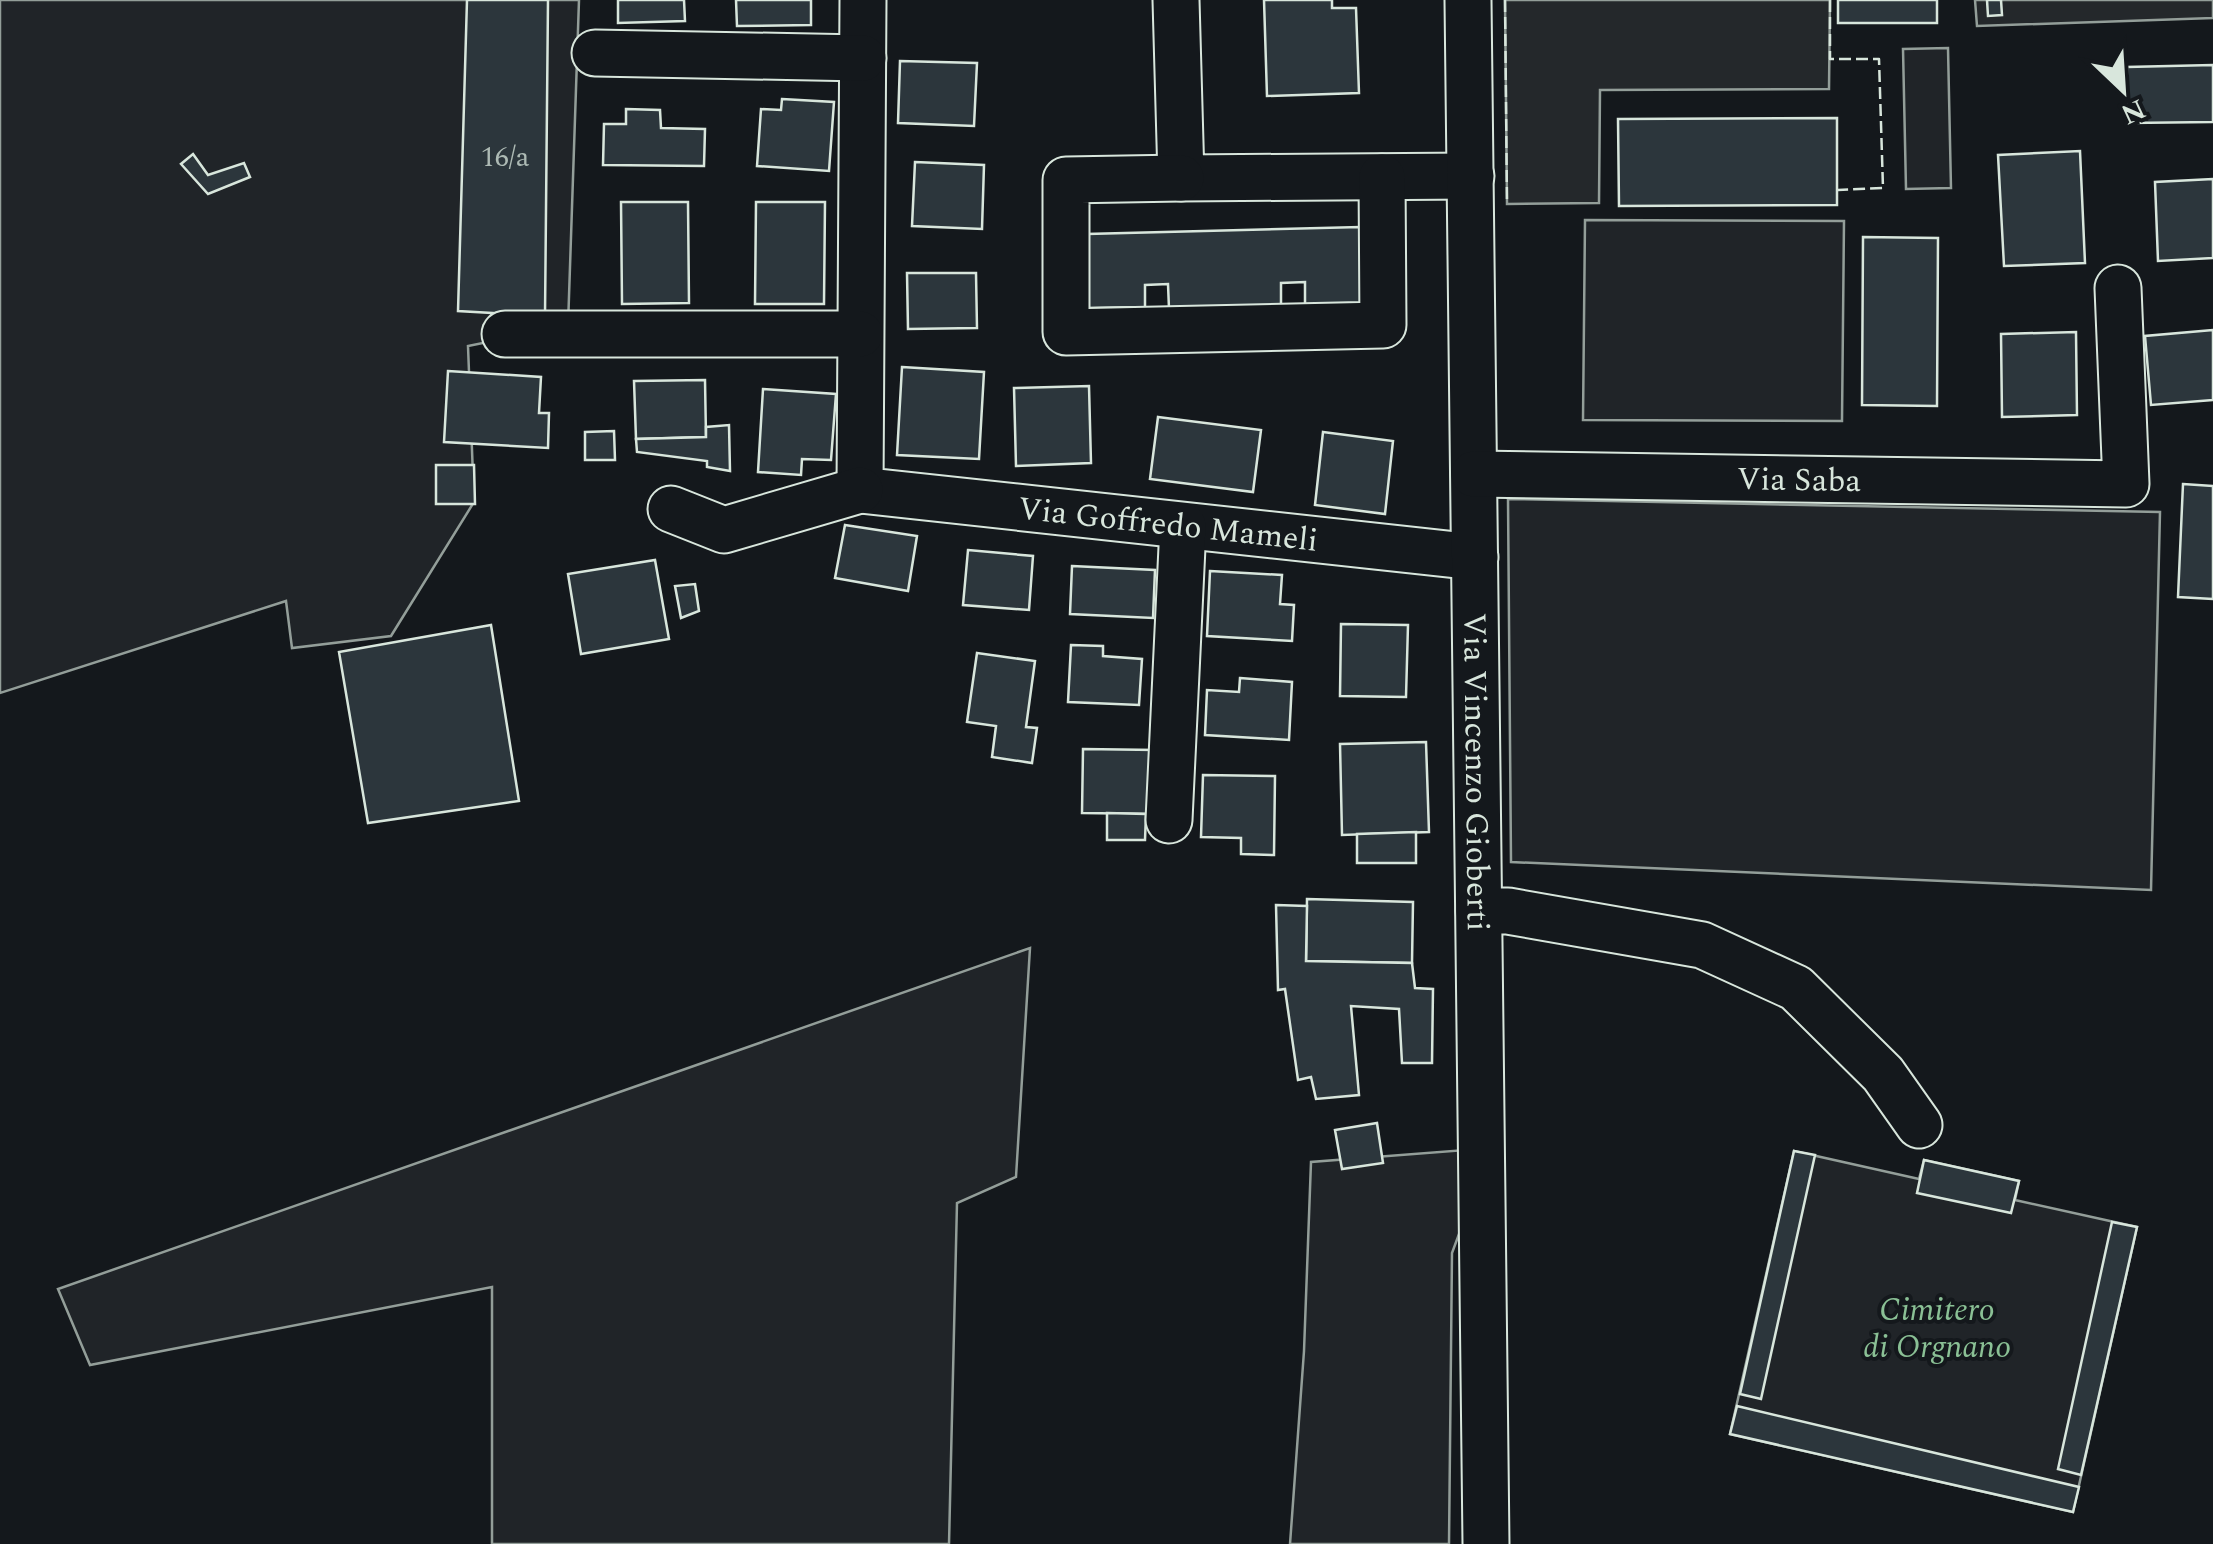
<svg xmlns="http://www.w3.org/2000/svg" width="2213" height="1544" viewBox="0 0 2213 1544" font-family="Spectral,serif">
  <rect width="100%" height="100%" fill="#14181c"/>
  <g fill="#202428" stroke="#939e99" stroke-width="2.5">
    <path d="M 0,0 L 579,0 L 568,326 L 468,346 L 474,502 L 391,636 L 292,648 L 286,601 L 0,693 Z"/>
    <path d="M 1948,48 L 1951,188 L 1906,189 L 1903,49 Z"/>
    <path d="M 1585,220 L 1844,221 L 1842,421 L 1583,420 Z"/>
    <path d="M 1508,499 L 2160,512 L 2151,890 L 1511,862 Z"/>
    <path d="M 1030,948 L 1016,1177 L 957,1203 L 949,1544 L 492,1544 L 492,1287 L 90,1365 L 58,1289 Z"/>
    <path d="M 1465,1150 L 1462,1226 L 1452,1253 L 1449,1544 L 1290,1544 L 1304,1351 L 1311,1162 Z"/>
    <path d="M 1794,1151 L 1919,1179 L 1924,1160 L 2019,1181 L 2015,1200 L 2137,1227 L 2073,1512 L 1730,1434 Z"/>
  </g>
  <g fill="#24282b" stroke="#939e99" stroke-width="2.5">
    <path d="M 1505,0 L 1830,0 L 1829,89 L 1600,90 L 1599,203 L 1507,204 Z"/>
    <path d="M 1975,0 L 2213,0 L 2213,18 L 1977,26 Z"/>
  </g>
  <g fill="#2c363c" stroke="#d8e6dc" stroke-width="2.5">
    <path d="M 467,0 L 548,0 L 545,316 L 458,311 Z"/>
    <path d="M 618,0 L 684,0 L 685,21 L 618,23 Z"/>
    <path d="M 736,0 L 811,0 L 811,25 L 737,26 Z"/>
    <path d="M 1264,0 L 1332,0 L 1332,8 L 1356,8 L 1359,93 L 1267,96 Z"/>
    <rect x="1838" y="0" width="99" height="23"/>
    <path d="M 1987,0 L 2001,0 L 2002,15 L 1988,16 Z"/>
    <path d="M 900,61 L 977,63 L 974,126 L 898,123 Z"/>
    <path d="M 2213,65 L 2213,122 L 2129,123 L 2127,67 Z"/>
    <path d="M 782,99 L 834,102 L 829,171 L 757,166 L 761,109 L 781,110 Z"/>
    <path d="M 626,109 L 660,110 L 661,128 L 705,129 L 704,166 L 603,165 L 604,124 L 626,124 Z"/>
    <path d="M 1837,118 L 1837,205 L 1619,206 L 1618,119 Z"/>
    <path d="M 2080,151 L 2085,263 L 2004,266 L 1998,155 Z"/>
    <path d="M 193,154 L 208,175 L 244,163 L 250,177 L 208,194 L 181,164 Z"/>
    <path d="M 915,162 L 984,165 L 982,229 L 912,226 Z"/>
    <path d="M 2213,179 L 2213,258 L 2158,261 L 2155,182 Z"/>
    <path d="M 621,202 L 688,202 L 689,303 L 622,304 Z"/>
    <path d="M 756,202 L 825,202 L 824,304 L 755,304 Z"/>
    <path d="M 1360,227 L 1361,306 L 1305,308 L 1305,282 L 1281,283 L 1281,306 L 1169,309 L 1168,284 L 1145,285 L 1145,307 L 1088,308 L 1087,234 Z"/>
    <path d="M 1863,237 L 1938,238 L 1937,406 L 1862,405 Z"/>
    <path d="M 907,273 L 976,273 L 977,328 L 908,329 Z"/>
    <path d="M 2213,330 L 2213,400 L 2151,405 L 2145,336 Z"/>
    <path d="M 2076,332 L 2077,415 L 2002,417 L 2001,334 Z"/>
    <path d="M 902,367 L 984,372 L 979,459 L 897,455 Z"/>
    <path d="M 448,371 L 541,377 L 539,413 L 549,413 L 548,448 L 444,442 Z"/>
    <path d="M 705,380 L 706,437 L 636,439 L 634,381 Z"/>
    <path d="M 1089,386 L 1091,463 L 1016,466 L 1014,388 Z"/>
    <path d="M 763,389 L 836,394 L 831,460 L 802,459 L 801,475 L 758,472 Z"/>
    <path d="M 1158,417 L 1261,430 L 1253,492 L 1150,479 Z"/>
    <path d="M 729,425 L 730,471 L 707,467 L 707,461 L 637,452 L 636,439 L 706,437 L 706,427 Z"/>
    <path d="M 614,431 L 615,460 L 585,460 L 585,432 Z"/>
    <path d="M 1323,432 L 1393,441 L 1385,514 L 1315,505 Z"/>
    <path d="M 436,465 L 474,465 L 475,504 L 436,504 Z"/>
    <path d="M 2183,484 L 2213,486 L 2213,599 L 2178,597 Z"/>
    <path d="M 845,525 L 917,536 L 908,591 L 835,578 Z"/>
    <path d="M 968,550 L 1033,556 L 1029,610 L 963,605 Z"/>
    <path d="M 655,560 L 669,639 L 581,654 L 568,574 Z"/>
    <path d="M 1072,566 L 1155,570 L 1153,618 L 1070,614 Z"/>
    <path d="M 1210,571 L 1282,575 L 1280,604 L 1294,605 L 1292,641 L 1207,636 Z"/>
    <path d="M 695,584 L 699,611 L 681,618 L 675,586 Z"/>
    <path d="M 1341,624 L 1408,625 L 1406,697 L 1340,696 Z"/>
    <path d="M 491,625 L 519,801 L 368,823 L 339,652 Z"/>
    <path d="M 1071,645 L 1103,646 L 1103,656 L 1142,659 L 1139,705 L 1068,702 Z"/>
    <path d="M 977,653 L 1035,661 L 1026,727 L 1037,728 L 1032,763 L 992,757 L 996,726 L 967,722 Z"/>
    <path d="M 1240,678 L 1292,682 L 1289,740 L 1205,735 L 1207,690 L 1239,692 Z"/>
    <path d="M 1426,742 L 1429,832 L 1342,835 L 1340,744 Z"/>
    <path d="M 1083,749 L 1156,750 L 1155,814 L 1082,813 Z"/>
    <path d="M 1203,775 L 1275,776 L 1274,855 L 1241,854 L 1241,838 L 1201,837 Z"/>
    <path d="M 1107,813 L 1146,814 L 1145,840 L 1107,840 Z"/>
    <path d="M 1416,832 L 1416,863 L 1357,863 L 1357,834 Z"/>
    <path d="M 1307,899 L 1413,902 L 1412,963 L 1306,961 Z"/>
    <path d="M 1276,905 L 1307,906 L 1306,961 L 1412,963 L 1415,988 L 1433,989 L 1432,1063 L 1402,1063 L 1399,1009 L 1351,1006 L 1359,1095 L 1316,1099 L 1311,1077 L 1298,1080 L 1285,989 L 1278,990 Z"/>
    <path d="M 1377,1123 L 1383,1163 L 1342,1169 L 1335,1130 Z"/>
    <path d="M 1794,1151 L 1815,1155 L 1761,1399 L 1740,1394 Z"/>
    <path d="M 1924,1160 L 2019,1181 L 2011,1213 L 1917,1193 Z"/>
    <path d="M 2112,1222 L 2137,1227 L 2081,1475 L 2058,1469 Z"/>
    <path d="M 1737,1406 L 2079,1487 L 2073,1512 L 1730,1434 Z"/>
  </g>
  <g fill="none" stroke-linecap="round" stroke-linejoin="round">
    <g stroke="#d8e6dc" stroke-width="49">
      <g id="minor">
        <path id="s1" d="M 863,0 L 860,490 L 1475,557"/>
        <path d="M 1176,0 L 1181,178 L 1471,176"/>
        <path id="s2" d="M 1468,0 L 1486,1544"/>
        <path d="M 595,53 L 863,58"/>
        <path d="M 1181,178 L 1066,180 L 1066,332 L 1383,325 L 1382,177"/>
        <path d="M 505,334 L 860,334"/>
        <path id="s3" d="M 1474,474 L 2126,484 L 2118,288"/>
        <path d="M 671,509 L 724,530 L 860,490"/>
        <path d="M 1169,820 L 1183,526"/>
        <path d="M 1479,911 L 1508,911 L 1702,945 L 1796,988 L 1883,1074 L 1919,1125"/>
      </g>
    </g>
    <use href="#minor" stroke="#14181c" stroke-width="45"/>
    <g stroke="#d8e6dc" stroke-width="2.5" stroke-dasharray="12 5" stroke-linecap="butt">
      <path d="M 1505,0 L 1507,204"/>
      <path d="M 1830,0 L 1830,59 L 1879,59 L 1883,188 L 1838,190"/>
    </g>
  </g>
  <g text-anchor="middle" stroke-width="8" stroke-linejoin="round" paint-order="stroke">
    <g font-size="28" fill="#adbab4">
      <text x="505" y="166">16/a</text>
    </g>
    <g font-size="32" fill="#d8e6dc" stroke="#14181c">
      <text dy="11" stroke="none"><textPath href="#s3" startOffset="325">Via Saba</textPath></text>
      <text dy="11" stroke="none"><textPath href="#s1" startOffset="800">Via Goffredo Mameli</textPath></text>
      <text dy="11" stroke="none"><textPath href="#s2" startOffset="772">Via Vincenzo Gioberti</textPath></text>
    </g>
    <g font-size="32" font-style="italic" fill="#8ac095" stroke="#14181c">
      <text x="1937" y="1320">Cimitero<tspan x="1937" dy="37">di Orgnano</tspan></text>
    </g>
  </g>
  <g transform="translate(2123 90) rotate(155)" stroke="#14181c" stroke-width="8" paint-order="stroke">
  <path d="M0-8L18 38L0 25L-18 38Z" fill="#d8e6dc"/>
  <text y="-15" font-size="28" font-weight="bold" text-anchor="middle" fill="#d8e6dc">N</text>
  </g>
</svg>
